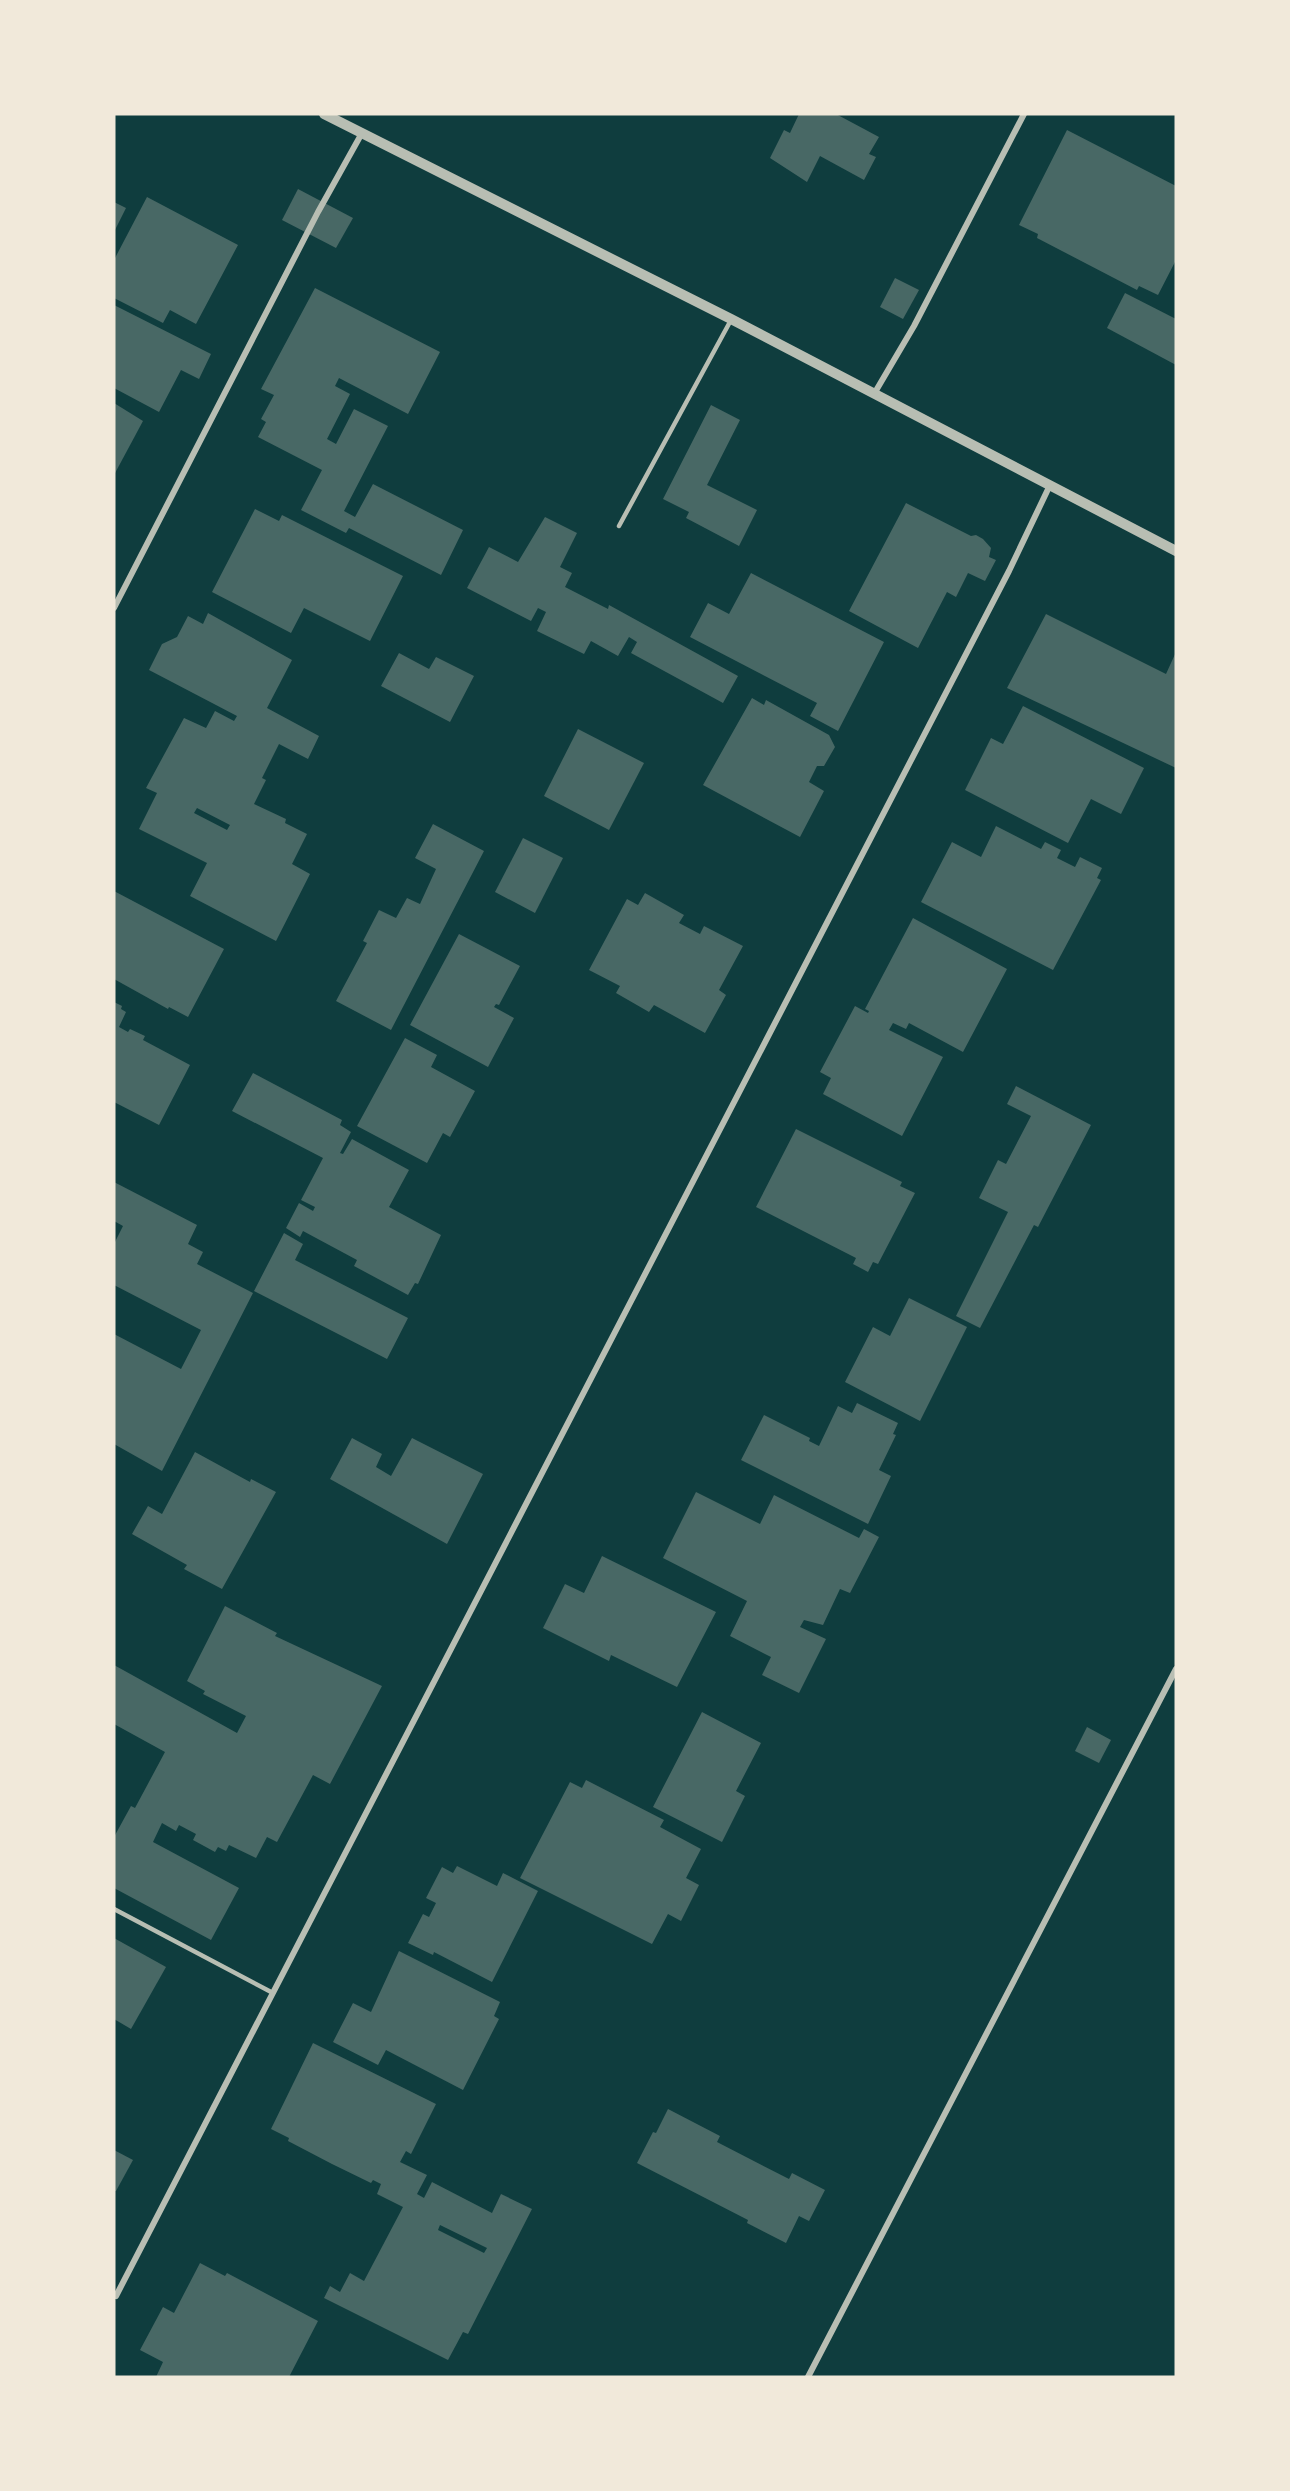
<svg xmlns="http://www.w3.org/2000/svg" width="1290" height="2491" viewBox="0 0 1290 2491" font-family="Ubuntu,sans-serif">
  <rect width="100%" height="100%" fill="#0f3d3e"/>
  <g fill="#486865" fill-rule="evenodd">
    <path d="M 799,114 L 836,114 L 879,137 L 869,154 L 876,157 L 864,180 L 820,156 L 807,182 L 770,158 L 784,130 L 790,133 Z"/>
    <path d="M 1067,130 L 1176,186 L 1176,260 L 1158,295 L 1139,286 L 1137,290 L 1037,238 L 1038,234 L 1019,225 Z"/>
    <path d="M 298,189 L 353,218 L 336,248 L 282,220 Z"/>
    <path d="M 147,197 L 238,245 L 196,324 L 170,310 L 163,323 L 114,298 L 114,260 Z"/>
    <path d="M 114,202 L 126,208 L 114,232 Z"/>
    <path d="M 895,278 L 919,290 L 903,319 L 880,307 Z"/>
    <path d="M 315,288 L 440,352 L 408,414 L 339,378 L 335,386 L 350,394 L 327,439 L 336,444 L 354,409 L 388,426 L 344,511 L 355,517 L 373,484 L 463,530 L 441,575 L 349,528 L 346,533 L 301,510 L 322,470 L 258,437 L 266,422 L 261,419 L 274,395 L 261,389 Z"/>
    <path d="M 1125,293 L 1176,319 L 1176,365 L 1107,328 Z"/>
    <path d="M 114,305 L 211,354 L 199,379 L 181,370 L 159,412 L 114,388 Z"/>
    <path d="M 114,403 L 143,421 L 114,475 Z"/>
    <path d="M 711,405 L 740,420 L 707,485 L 757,510 L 739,546 L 686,518 L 689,512 L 663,499 Z"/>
    <path d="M 906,503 L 971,536 L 976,535 L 983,539 L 991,548 L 989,557 L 996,560 L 985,581 L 968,573 L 956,597 L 947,592 L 918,648 L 849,611 Z"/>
    <path d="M 255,509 L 279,521 L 282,515 L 403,576 L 370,641 L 304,608 L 291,633 L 212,592 Z"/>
    <path d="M 545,517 L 577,533 L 560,567 L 572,573 L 565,587 L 608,609 L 609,605 L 738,676 L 723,703 L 631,653 L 637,642 L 629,637 L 618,656 L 591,641 L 584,654 L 537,631 L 546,612 L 538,608 L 531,621 L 467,588 L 489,547 L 518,562 Z"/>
    <path d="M 751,573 L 884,642 L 838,731 L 810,716 L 817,703 L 690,637 L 708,603 L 729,614 Z"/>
    <path d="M 208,613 L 292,660 L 267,708 L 319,736 L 308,759 L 279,744 L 262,778 L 266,780 L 254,804 L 286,819 L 285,823 L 307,834 L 292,864 L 310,874 L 276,941 L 190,896 L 207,863 L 139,829 L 157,793 L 146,788 L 184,718 L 206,728 L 215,711 L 234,721 L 237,716 L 149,670 L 162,644 L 177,637 L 188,616 L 203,624 ZM 197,808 L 230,825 L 227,830 L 194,813 Z"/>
    <path d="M 1046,614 L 1166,674 L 1176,652 L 1176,768 L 1007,688 Z"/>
    <path d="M 399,653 L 429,669 L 436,657 L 474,676 L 450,722 L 381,686 Z"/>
    <path d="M 752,698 L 764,705 L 766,700 L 829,735 L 835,747 L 824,766 L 817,766 L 809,782 L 824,791 L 800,837 L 703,785 Z"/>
    <path d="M 1023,706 L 1144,768 L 1121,814 L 1091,799 L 1068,843 L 965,790 L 991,738 L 1003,744 Z"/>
    <path d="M 578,729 L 644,763 L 609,830 L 544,796 Z"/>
    <path d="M 433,824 L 484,851 L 391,1030 L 336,1001 L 367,943 L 363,941 L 379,910 L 396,918 L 407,898 L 420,904 L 436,869 L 415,858 Z"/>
    <path d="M 996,826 L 1041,849 L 1045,842 L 1061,850 L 1057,858 L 1075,867 L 1080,857 L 1102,868 L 1097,878 L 1101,880 L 1053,970 L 921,902 L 952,842 L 981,857 Z"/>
    <path d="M 523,838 L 563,858 L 535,913 L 495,892 Z"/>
    <path d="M 114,891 L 224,949 L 188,1017 L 169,1007 L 168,1009 L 114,979 Z"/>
    <path d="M 645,893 L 684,915 L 679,923 L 700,934 L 704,926 L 743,946 L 719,990 L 726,995 L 705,1033 L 654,1005 L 649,1012 L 616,993 L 620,986 L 589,970 L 627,899 L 638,905 Z"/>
    <path d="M 913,918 L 1007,969 L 963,1052 L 909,1023 L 906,1029 L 893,1023 L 889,1030 L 943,1057 L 902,1136 L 823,1094 L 831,1078 L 820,1072 L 855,1006 L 868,1013 L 869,1011 L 865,1009 Z"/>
    <path d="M 459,934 L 520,966 L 499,1005 L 496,1004 L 494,1007 L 514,1018 L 488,1067 L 410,1025 Z"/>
    <path d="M 114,1002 L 122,1006 L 121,1009 L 126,1012 L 119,1027 L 128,1032 L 130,1029 L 145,1036 L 143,1040 L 190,1065 L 159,1125 L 114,1102 Z"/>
    <path d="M 405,1038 L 437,1055 L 431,1067 L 475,1091 L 450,1137 L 443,1133 L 427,1163 L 357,1126 Z"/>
    <path d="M 253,1073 L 342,1120 L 340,1125 L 351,1132 L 340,1153 L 343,1154 L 352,1139 L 409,1170 L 389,1207 L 441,1235 L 418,1284 L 415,1283 L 408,1295 L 354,1266 L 357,1260 L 303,1231 L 300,1237 L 286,1228 L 299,1203 L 313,1211 L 315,1207 L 301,1200 L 323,1158 L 232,1111 Z"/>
    <path d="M 1016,1086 L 1091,1125 L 1038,1227 L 1034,1225 L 980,1328 L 956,1316 L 1008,1212 L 979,1198 L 998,1160 L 1006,1164 L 1031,1116 L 1007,1104 Z"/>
    <path d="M 796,1129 L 902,1182 L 900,1186 L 915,1193 L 878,1264 L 873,1262 L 868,1272 L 853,1264 L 856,1258 L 756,1207 Z"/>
    <path d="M 114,1182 L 197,1225 L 188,1244 L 203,1252 L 197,1264 L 253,1293 L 162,1471 L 114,1444 L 114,1334 L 181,1369 L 201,1330 L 114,1285 L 114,1244 L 123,1226 L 114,1221 Z"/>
    <path d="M 284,1233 L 303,1244 L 295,1260 L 408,1318 L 387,1359 L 254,1291 Z"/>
    <path d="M 909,1298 L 967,1327 L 920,1421 L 845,1382 L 873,1327 L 890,1336 Z"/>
    <path d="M 857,1403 L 898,1423 L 893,1434 L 896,1435 L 879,1470 L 891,1476 L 868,1524 L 741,1460 L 764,1415 L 810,1438 L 809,1441 L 819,1446 L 838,1406 L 852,1413 Z"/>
    <path d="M 352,1438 L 382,1454 L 376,1467 L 391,1476 L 412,1438 L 483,1474 L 447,1544 L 330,1479 Z"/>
    <path d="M 195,1452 L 250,1482 L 251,1479 L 276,1492 L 222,1589 L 184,1569 L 187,1565 L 132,1534 L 148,1506 L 162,1514 Z"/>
    <path d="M 696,1492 L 760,1524 L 774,1495 L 859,1538 L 864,1529 L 879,1537 L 850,1593 L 840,1589 L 823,1625 L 804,1620 L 800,1627 L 826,1639 L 799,1693 L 762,1675 L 771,1657 L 730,1636 L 747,1601 L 663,1558 Z"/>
    <path d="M 602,1556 L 716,1612 L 677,1687 L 611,1655 L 609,1661 L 543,1628 L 565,1584 L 584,1593 Z"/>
    <path d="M 225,1606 L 277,1633 L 275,1636 L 382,1686 L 330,1784 L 313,1775 L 277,1842 L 267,1837 L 256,1858 L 229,1845 L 226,1851 L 218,1847 L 215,1852 L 193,1840 L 196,1834 L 179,1825 L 176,1831 L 162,1823 L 153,1842 L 239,1888 L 211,1940 L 114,1888 L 114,1837 L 131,1806 L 135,1808 L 165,1752 L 114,1724 L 114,1665 L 237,1733 L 246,1716 L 203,1694 L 205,1691 L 187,1681 Z"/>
    <path d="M 702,1712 L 761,1743 L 736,1791 L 745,1796 L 722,1842 L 653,1807 Z"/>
    <path d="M 1087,1727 L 1111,1740 L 1099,1763 L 1075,1751 Z"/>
    <path d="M 586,1780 L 664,1820 L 660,1827 L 701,1849 L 686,1878 L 699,1885 L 681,1921 L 668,1914 L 652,1944 L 520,1878 L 570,1782 L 582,1788 Z"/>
    <path d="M 457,1866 L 497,1886 L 503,1873 L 538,1891 L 492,1982 L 434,1952 L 433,1955 L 408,1943 L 423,1914 L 429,1917 L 436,1903 L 426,1898 L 442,1867 L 453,1873 Z"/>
    <path d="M 114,1938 L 166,1967 L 131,2029 L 114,2019 Z"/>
    <path d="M 399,1951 L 500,2002 L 494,2016 L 499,2019 L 463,2090 L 386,2050 L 378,2065 L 333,2042 L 353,2003 L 371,2012 Z"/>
    <path d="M 313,2043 L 436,2104 L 411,2154 L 406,2151 L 400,2162 L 427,2175 L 417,2194 L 424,2198 L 432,2182 L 492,2213 L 501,2194 L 532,2209 L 468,2334 L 463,2332 L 448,2360 L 324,2298 L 330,2286 L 340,2292 L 350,2273 L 364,2281 L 403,2207 L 377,2194 L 381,2184 L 373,2180 L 371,2183 L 332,2164 L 288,2141 L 289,2138 L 271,2129 ZM 440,2225 L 487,2248 L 484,2253 L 438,2230 Z"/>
    <path d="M 668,2109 L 720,2136 L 717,2142 L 789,2179 L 792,2173 L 825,2190 L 809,2221 L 799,2216 L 786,2243 L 747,2223 L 748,2220 L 637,2163 L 653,2132 L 656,2133 Z"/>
    <path d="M 114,2150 L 133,2160 L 116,2191 L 114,2191 Z"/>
    <path d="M 200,2263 L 225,2276 L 227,2273 L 318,2321 L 289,2377 L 156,2377 L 163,2362 L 140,2350 L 163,2307 L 174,2313 Z"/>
  </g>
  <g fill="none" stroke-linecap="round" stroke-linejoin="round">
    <g stroke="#b8beb3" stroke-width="4.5">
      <path d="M 619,526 L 731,320"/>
      <path d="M 114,1909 L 273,1993"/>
    </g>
    <g stroke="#b8beb3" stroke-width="6">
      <path d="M 874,394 L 914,326 L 1024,114"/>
      <path d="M 114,608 L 318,212 L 362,133"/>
      <path d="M 116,2296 L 1009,571 L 1050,485"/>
      <path d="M 808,2377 L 1176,1669"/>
    </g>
    <path stroke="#b8beb3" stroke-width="10" d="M 324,114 L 731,319 L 1176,551"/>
  </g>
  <rect width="1290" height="2491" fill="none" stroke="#f1e9da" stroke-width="231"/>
</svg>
